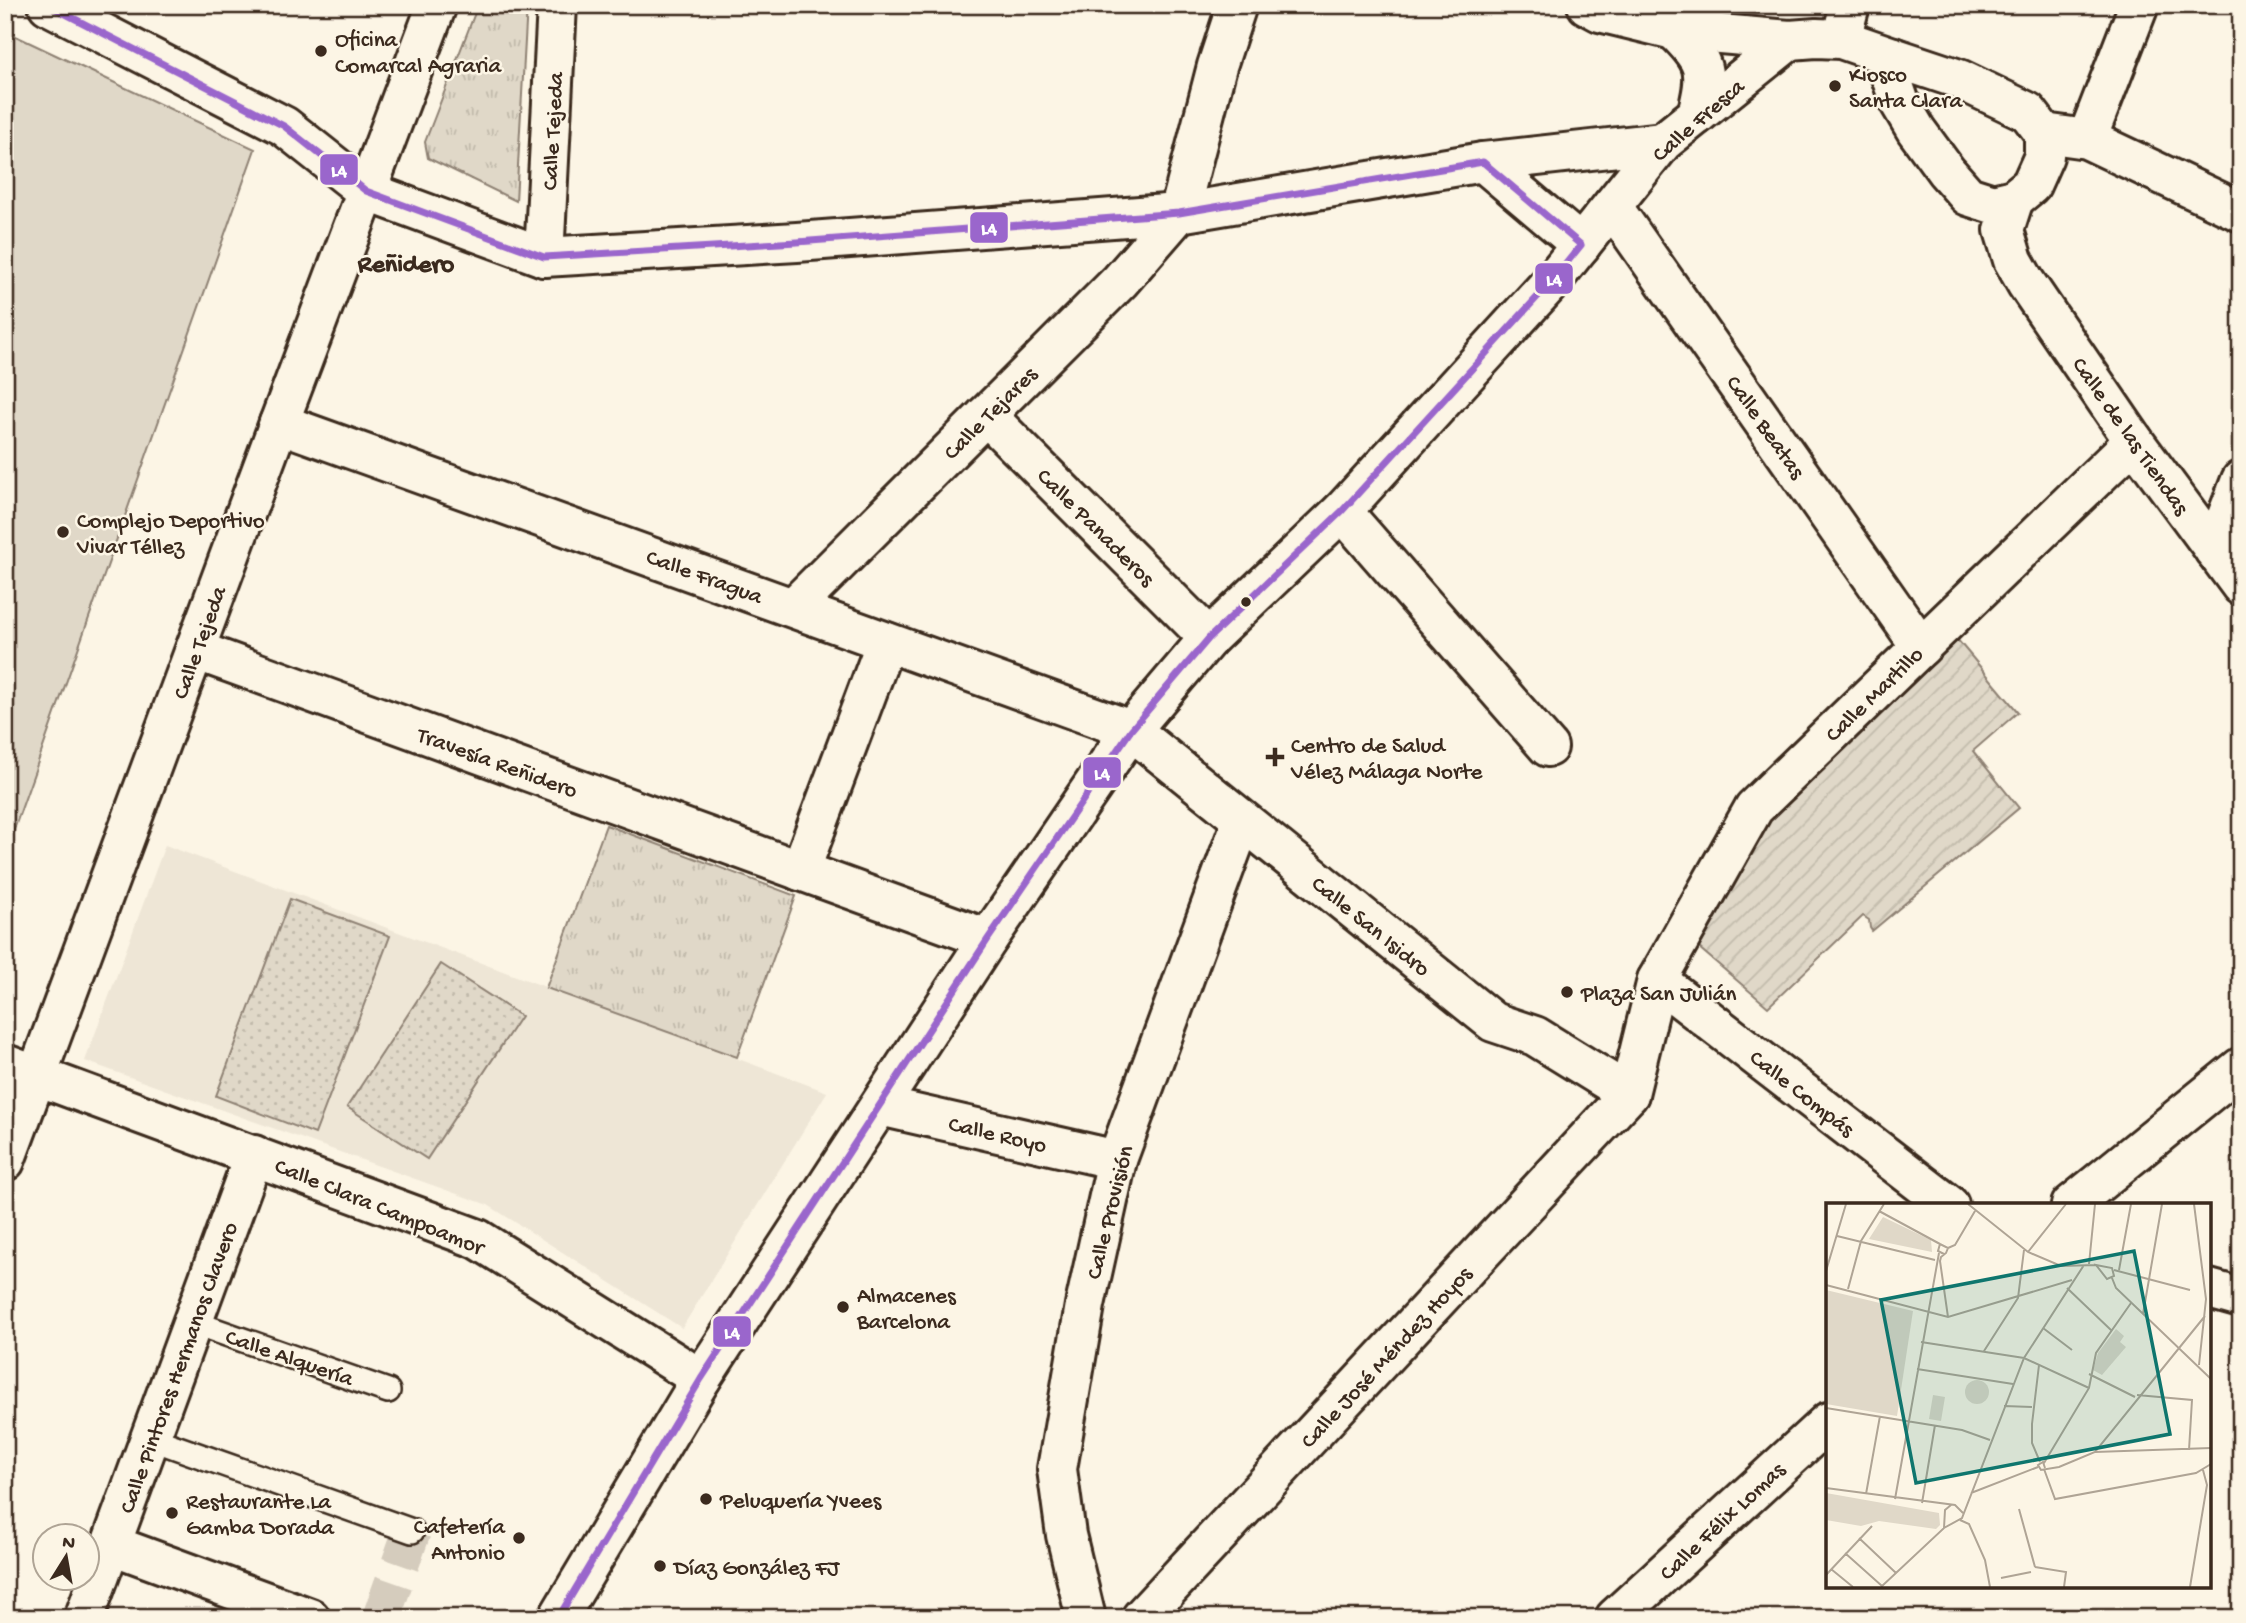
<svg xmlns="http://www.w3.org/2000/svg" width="2246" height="1623" viewBox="0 0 2246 1623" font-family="'Gochi Hand',sans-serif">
  <defs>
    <pattern id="grass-tufts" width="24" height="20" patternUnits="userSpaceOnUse" patternTransform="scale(1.75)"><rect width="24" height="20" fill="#e0d8c8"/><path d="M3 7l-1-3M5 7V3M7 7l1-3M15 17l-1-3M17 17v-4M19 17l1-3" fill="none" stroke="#c1baab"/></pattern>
    <pattern id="park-dots" width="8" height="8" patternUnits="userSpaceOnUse" patternTransform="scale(1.75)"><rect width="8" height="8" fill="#e0d8c8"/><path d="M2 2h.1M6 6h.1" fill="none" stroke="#c1baab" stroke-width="1.8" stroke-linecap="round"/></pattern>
    <pattern id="garden-furrows" width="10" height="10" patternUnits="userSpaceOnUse" patternTransform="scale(1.75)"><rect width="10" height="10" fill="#e0d8c8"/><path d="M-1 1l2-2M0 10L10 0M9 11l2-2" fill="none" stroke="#c1baab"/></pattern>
  </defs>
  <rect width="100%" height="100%" fill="#fcf5e5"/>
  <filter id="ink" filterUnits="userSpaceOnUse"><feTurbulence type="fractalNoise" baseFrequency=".0143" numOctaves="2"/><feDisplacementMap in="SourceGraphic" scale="14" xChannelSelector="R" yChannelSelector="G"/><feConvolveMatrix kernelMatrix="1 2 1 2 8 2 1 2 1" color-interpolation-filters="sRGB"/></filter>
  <g filter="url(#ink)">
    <path fill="#eee6d6" d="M 165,845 L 827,1092 L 682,1328 L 488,1205 L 85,1061 Z"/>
    <g fill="url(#grass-tufts)" stroke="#8e8173" stroke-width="2">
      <path d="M 478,5 L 527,5 L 516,201 L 428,158 L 425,142 Z"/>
      <path d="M 606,825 L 796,896 L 737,1057 L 546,988 Z"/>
    </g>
    <g fill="url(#park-dots)" stroke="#8e8173" stroke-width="2">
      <path d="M 290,899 L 390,936 L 315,1134 L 216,1096 Z"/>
      <path d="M 441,964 L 521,1016 L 427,1159 L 347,1107 Z"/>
    </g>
    <path fill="url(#garden-furrows)" stroke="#8e8173" stroke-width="2" d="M 1956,638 L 2018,712 L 1973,751 L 2019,808 L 1872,931 L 1870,928 L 1869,920 L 1863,916 L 1768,1007 L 1698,947 L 1706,935 L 1699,931 L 1767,813 Z"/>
    <path fill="#e0d8c8" stroke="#8e8173" stroke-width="2" d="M 5,31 L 255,149 L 5,855 Z"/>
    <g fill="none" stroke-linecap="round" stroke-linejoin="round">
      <path stroke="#d5ccbd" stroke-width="38" stroke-dasharray="38 19" stroke-linecap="butt" d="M 381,1618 L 412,1531"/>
      <g stroke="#3b2a1e" stroke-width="28">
        <g id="lane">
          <path d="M 192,1322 L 388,1391"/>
          <path d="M 150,1438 L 412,1531"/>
        </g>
      </g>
      <g stroke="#3b2a1e" stroke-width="44">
        <g id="street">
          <path d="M 48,5 L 284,126 L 366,191 L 544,257 L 797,242 L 1179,213 L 1483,162 L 1663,142"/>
          <path d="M 1587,5 L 1600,12 L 1674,30 L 1790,40 L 1816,38 L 1841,39 L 1893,57"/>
          <path d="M 1674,30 C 1707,62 1708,71 1697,115"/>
          <path d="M 1841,39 L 1850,5"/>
          <path d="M 1893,57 L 1959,79 L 2028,112 L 2044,133 L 2044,156 L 2031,185 L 2014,199 L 1993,204 L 1968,196 L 1946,171 L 1916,130 L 1900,103 L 1890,74 Z"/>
          <path d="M 2044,133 L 2087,139 L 2241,212"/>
          <path d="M 2087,139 L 2139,5"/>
          <path d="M 1483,162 L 1581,245"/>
          <path d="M 2014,199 L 2004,230 L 2013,260 L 2026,283 L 2134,441 L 2241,586"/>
          <path d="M 1612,206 L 1921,647"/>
          <path d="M 544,257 L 557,5"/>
          <path d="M 986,415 L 1209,638"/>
          <path d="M 279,423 L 1131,730 L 1493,1022 L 1535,1036 L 1629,1094"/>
          <path d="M 1342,511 L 1548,747"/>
          <path d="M 2214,550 L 2241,480"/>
          <path d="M 794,607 L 1120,281 L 1179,213 L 1217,66 L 1237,5"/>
          <path d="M 195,650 L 988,939"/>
          <path d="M 800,871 L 886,642"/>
          <path d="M 1657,980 L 1949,1205"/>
          <path d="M 5,1064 L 478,1239 L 701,1379"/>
          <path d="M 880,1106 L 1117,1160"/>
          <path d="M 5,1161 L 279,423 L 437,5"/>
          <path d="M 2071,1205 L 2241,1067"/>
          <path d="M 2209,1289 L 2241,1298"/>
          <path d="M 112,1545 L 310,1618"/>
          <path d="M 84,1618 L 254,1155"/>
          <path d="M 558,1618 L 701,1379 L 988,939 L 1131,730 L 1209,638 L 1342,511 L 1552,281 L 1663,142 L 1790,40"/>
          <path d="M 1086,1618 L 1066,1535 L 1057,1469 L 1085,1305 L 1117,1160 L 1242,821"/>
          <path d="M 1141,1618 L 1629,1094 L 1657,980 L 1754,808 L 2134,441"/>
          <path d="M 1615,1618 L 1828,1422"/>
        </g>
      </g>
      <use href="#lane" stroke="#fcf5e5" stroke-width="23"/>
      <use href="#street" stroke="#fcf5e5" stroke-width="38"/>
      <g stroke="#fcf5e5" stroke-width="12">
        <path id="bus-1" d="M 48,5 L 284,126 L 366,191 L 544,257 L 797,242 L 1179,213 L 1483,162 L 1581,245 L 1552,281 L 1342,511 L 1209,638 L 1131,730 L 988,939 L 701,1379 L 558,1618"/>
      </g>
      <use href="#bus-1" stroke="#9a66cc" stroke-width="7"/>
    </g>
  </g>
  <g fill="#3b2a1e" stroke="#fcf5e5" stroke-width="2.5">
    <circle cx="321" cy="51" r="7"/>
    <circle cx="1835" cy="86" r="7"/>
    <circle cx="63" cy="532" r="7"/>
    <circle cx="1246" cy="602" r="6"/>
    <path d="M1271.5 746.5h7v7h7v7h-7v7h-7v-7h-7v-7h7z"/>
    <circle cx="1567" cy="992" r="7"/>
    <circle cx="843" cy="1307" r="7"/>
    <circle cx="706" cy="1499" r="7"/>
    <circle cx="172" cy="1513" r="7"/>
    <circle cx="519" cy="1538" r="7"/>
    <circle cx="660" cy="1566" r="7"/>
  </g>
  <g text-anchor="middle" stroke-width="5" stroke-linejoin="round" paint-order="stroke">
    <g font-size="23" fill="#3b2a1e" stroke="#fcf5e5" text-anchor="start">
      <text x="335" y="46">Oficina<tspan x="335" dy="26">Comarcal Agraria</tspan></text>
      <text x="1849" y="81">Kiosco<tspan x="1849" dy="26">Santa Clara</tspan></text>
      <text x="77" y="527">Complejo Deportivo<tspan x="77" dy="26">Vivar Téllez</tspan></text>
      <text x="1291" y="752">Centro de Salud<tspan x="1291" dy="26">Vélez Málaga Norte</tspan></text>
      <text x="1581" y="1000">Plaza San Julián</text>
      <text x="857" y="1302">Almacenes<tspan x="857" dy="26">Barcelona</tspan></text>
      <text x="720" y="1507">Peluquería Yvees</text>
      <text x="186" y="1508">Restaurante La<tspan x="186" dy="26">Gamba Dorada</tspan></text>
      <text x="505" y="1533" text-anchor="end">Cafetería<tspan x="505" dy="26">Antonio</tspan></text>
      <text x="674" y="1574">Díaz González FJ</text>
    </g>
    <g font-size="23" fill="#3b2a1e" stroke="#fcf5e5">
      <text transform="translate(1697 119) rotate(-41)" y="8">Calle Fresca</text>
      <text transform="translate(551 131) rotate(-87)" y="8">Calle Tejeda</text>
      <text transform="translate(989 412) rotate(-45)" y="8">Calle Tejares</text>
      <text transform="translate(1767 426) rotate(55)" y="8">Calle Beatas</text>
      <text transform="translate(2132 435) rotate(55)" y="8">Calle de las Tiendas</text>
      <text transform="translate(1097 526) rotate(45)" y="8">Calle Panaderos</text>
      <text transform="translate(705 575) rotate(20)" y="8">Calle Fragua</text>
      <text transform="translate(198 642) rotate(-70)" y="8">Calle Tejeda</text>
      <text transform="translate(1873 693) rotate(-44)" y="8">Calle Martillo</text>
      <text transform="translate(498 761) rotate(20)" y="8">Travesía Reñidero</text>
      <text transform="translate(1372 925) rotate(39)" y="8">Calle San Isidro</text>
      <text transform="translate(1803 1092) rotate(38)" y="8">Calle Compás</text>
      <text transform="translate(998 1133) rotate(13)" y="8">Calle Royo</text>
      <text transform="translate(380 1205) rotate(22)" y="8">Calle Clara Campoamor</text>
      <text transform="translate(1108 1212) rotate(-76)" y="8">Calle Provisión</text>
      <text transform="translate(290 1356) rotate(19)" y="8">Calle Alquería</text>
      <text transform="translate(1385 1356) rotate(-47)" y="8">Calle José Méndez Hoyos</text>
      <text transform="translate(177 1367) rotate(-70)" y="8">Calle Pintores Hermanos Clavero</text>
      <text transform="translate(1721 1520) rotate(-43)" y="8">Calle Félix Lomas</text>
    </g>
    <g font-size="26" font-weight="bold" fill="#3b2a1e" stroke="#fcf5e5">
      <text x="406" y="271">Reñidero</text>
    </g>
  </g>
  <g transform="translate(1826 1203)">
    <rect width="385" height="385" fill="#fcf5e5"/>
    <path d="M139 189a12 12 0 1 1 24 0a12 12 0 1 1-24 0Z" fill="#e0d8c8"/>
    <path d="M 57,14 L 105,37 L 106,49 L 43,36 ZM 107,192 L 119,194 L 115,218 L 103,216 ZM 0,290 L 113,310 L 114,322 L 110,326 L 53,318 L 35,323 L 0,317 Z" fill="#e0d8c8"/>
    <path d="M 290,126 L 298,133 L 294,139 L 300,144 L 276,172 L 267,167 L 272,150 Z" fill="#e0d8c8"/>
    <path d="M 0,87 L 87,108 L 71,213 L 0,201 Z" fill="#e0d8c8"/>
    <path fill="none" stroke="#afa495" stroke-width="2" d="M 142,1 L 202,49 L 235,63 L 270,62M 368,1 L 380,96 L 373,162M 53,8 L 114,41M 11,33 L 109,57M 122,45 L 129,42 L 149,8M 202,49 L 240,1M 118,51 L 112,48 L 114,41 L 122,45 L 120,50 L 115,54 L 114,58 L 122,114M 263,61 L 269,1M 270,62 L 286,65 L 288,73 L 281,76 ZM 288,67 L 364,87M 293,67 L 305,1M 0,68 L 20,1M 286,75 L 290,85 L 385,176M 0,82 L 122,114 L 246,77M 241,85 L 286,128M 22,86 L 35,38 L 58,1M 317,111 L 336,1M 217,125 L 246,147M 95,139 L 198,155 L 263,185M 158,148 L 192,95 L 198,47M 213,162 L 206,221 L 206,240 L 214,259M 91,166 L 187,181M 263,171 L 309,194M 311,192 L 366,197 L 363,247M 178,203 L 206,204M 0,205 L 136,227 L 164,237M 269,249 L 385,245M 218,260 L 263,185 L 270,150 L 305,100M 219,265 L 217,259 L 212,262 L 215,267 L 233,264 L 269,249 L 379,113M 218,266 L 229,296 L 370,270 L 385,261M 0,285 L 129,302 L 137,310M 145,290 L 212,264M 40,291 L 54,213M 69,296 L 113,50M 96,300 L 109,222M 193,306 L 209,364M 134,317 L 143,321 L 159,357 L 164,384M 118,325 L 119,307 L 125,302M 33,335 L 70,370M 19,350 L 56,383M 209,364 L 240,369 L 238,384M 5,366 L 27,384M 0,372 L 46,323M 175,375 L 205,369M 55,384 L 118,325 L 136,315 L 198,155 L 258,62M 364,384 L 381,282 L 377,267"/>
    <path fill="#0f766e" fill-opacity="0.15" stroke="#0f766e" stroke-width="3.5" d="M 308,48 L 344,231 L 90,280 L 55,97 Z"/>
    <rect width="385" height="385" fill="none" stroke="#3b2a1e" stroke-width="3.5"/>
  </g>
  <g stroke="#fcf5e5" stroke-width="2.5">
    <rect x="319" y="153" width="40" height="33" rx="7" fill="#9a66cc"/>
    <rect x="969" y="211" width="40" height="33" rx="7" fill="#9a66cc"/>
    <rect x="1534" y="262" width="40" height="33" rx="7" fill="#9a66cc"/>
    <rect x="1082" y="756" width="40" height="33" rx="7" fill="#9a66cc"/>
    <rect x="712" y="1315" width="40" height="33" rx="7" fill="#9a66cc"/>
  </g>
  <g font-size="19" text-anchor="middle" font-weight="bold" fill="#fff">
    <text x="339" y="176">L4</text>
    <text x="989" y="234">L4</text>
    <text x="1554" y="285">L4</text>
    <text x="1102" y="779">L4</text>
    <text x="732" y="1338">L4</text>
  </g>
  <rect width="2246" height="1623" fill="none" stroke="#fcf5e5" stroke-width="28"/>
  <rect x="14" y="14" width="2218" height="1595" fill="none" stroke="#3b2a1e" stroke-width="2.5" filter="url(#ink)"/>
  <g transform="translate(66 1557) rotate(11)"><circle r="33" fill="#fcf5e5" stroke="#afa495" stroke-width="2"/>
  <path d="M0-5L12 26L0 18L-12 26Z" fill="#3b2a1e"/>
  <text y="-10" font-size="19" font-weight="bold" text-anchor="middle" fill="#3b2a1e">N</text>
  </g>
</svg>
